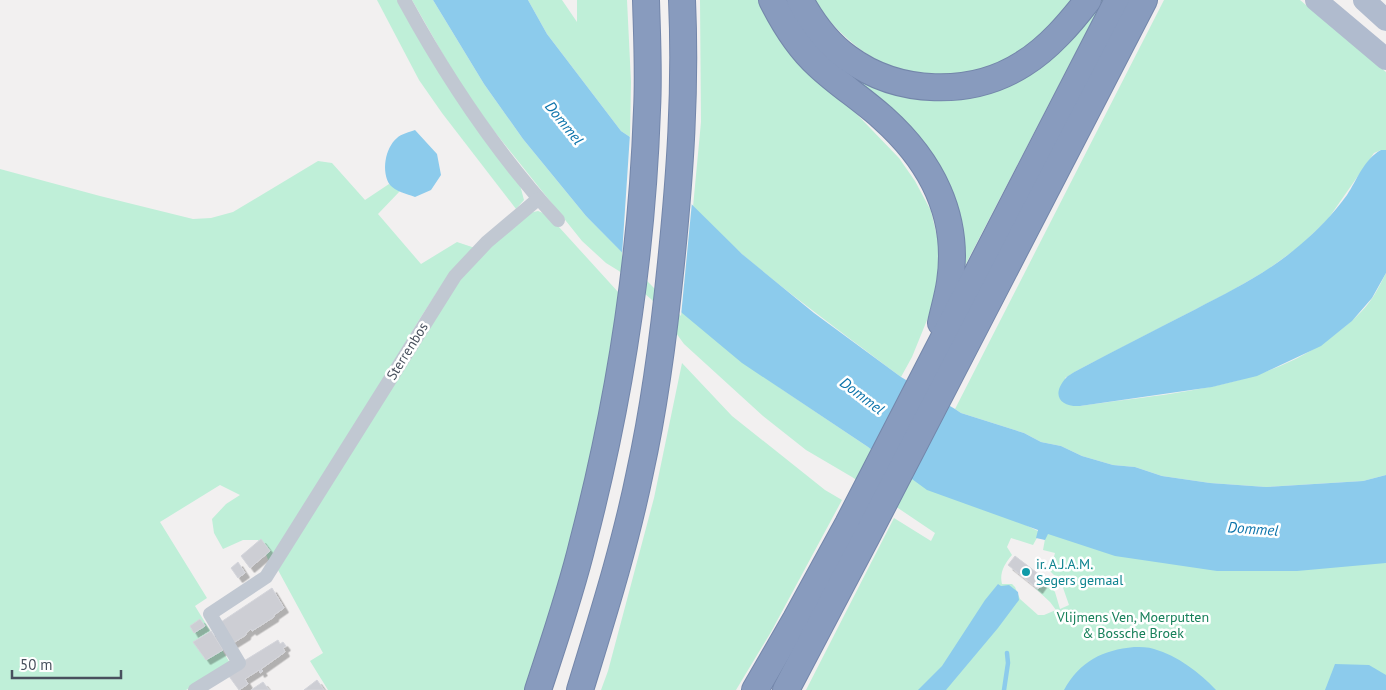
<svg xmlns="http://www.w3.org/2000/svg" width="1386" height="690" viewBox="0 0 1386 690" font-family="'PT Sans',sans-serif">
  <defs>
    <filter id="shadow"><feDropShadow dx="4.5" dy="4.5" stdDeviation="0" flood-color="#0004"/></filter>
  </defs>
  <rect width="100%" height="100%" fill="#f2f0f0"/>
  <g fill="#bfefd8" fill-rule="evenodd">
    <path d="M 377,0 L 398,0 L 520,185 L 524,200 L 516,209 L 442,113 L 419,80 Z"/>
    <path d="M 412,0 L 433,0 L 484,84 L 523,139 L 586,216 L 621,251 L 780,388 L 868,447 L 1038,531 L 1386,560 L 1386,690 L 806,690 L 894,518 L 931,541 L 935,533 L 852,477 L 806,450 L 763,416 L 684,344 L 652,300 L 619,271 L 606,263 L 582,241 L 490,126 L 457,79 ZM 1038,536 L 1045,539 L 1043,550 L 1055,553 L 1050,571 L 1061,582 L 1069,605 L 1060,609 L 1055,592 L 1045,580 L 1042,581 L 1035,588 L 1050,602 L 1056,610 L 1044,615 L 1038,615 L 1020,599 L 1015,587 L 1012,584 L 1002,584 C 999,573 1005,563 1012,555 L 1007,547 L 1011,538 L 1033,545 Z"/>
    <path d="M 528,0 L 562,0 L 577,22 L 577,0 L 627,0 L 631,82 L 630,137 L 621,131 L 547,34 Z"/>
    <path d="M 700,0 L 767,0 L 844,101 L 899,158 L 915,181 L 931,211 L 941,254 L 936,298 L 912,357 L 901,377 C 848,337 794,298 743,255 C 726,240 710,223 693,207 L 701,122 Z"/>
    <path d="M 813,0 L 1078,0 C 1054,24 1029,49 998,65 C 986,71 971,73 957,74 C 949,75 939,78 931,77 C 879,71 843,41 813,0 Z"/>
    <path d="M 1096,0 L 1103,0 L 958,279 L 952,208 L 817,42 L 962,92 Z"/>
    <path d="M 1164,0 L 1300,0 L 1386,72 L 1386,150 L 1381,150 L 1374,153 L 1328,219 L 1300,246 L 1267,270 L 1231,291 L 1078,370 L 1065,378 L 1080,406 C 1168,393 1266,390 1338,332 C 1351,322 1364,311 1373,297 C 1378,289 1382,281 1386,273 L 1386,475 L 1363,481 L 1266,487 L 1210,483 L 1162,476 L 1135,467 L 1113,465 L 1082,456 L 1061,446 L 1041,442 L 1024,433 L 961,413 L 955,409 Z"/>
    <path d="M 318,161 L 332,163 L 365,200 L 389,184 L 400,191 L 378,214 L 421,264 L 457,242 L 475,248 L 441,286 L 419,320 L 295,524 L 269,562 L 263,547 L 258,540 L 243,540 L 223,549 L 214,533 L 212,519 L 226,504 L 240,495 L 220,485 L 160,522 L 207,598 L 195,606 L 230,663 L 186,690 L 0,690 L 0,169 L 100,196 L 193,219 L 211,218 L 233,212 Z"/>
    <path d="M 538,211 L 548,215 L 619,293 L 588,487 L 529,690 L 328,690 L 310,661 L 323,653 L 278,570 L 434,317 L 470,266 L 525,214 Z"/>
    <path d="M 682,363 L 732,416 L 825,490 L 842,500 L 771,632 L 736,690 L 601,690 L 608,671 L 654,498 Z"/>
  </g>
  <g fill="#8ccbec">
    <path d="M 433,0 L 528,0 L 547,34 L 621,131 L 630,137 L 663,176 L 742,254 L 814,313 L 901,377 L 955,409 L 961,413 L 1024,433 L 1041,442 L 1061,446 L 1082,456 L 1113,465 L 1135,467 L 1162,476 L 1210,483 L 1266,487 L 1363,481 L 1386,475 L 1386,563 L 1297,571 L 1217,571 L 1115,556 L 1048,534 L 1045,540 L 1036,538 L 1038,530 L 927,490 L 868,447 L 742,363 L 682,313 L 586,216 L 523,139 L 484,84 Z"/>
    <path d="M 415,130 L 437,154 L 441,175 L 431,190 L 415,197 C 407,194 395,191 390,185 C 381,172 385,148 397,138 C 401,134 410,132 415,130 Z"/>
    <path d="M 1381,150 L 1386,150 L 1386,273 L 1372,298 L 1352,321 L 1321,346 L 1257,376 L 1212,387 L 1080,406 C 1061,407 1051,396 1065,379 C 1068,375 1073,373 1078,370 C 1117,349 1157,329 1196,309 C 1233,290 1269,272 1300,245 C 1318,230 1333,214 1347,195 C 1357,180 1364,159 1381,150 Z"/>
    <path d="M 998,584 L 1001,586 L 1009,585 L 1018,592 L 1019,600 L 998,628 L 946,690 L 918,690 L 942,666 L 985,600 Z"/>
    <path d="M 1134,647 C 1141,647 1148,647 1154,649 C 1178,656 1199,672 1216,690 L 1064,690 C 1080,661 1103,650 1134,647 Z"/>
    <path d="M 1335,664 L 1369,665 L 1386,675 L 1386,690 L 1325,690 Z"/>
  </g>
  <path fill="#f2f0f0" d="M 630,134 L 664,175 L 692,202 L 681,316 L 622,255 Z"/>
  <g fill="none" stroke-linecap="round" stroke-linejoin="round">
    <path stroke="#8ccbec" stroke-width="4.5" d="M 1004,690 L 1008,663 L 1007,653"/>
  </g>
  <g fill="#cdced4" stroke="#d4d5db" filter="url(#shadow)">
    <path d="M 261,539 L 270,551 L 250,568 L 241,556 Z"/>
    <path d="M 1015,556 L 1045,579 L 1038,589 L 1008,565 Z"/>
    <path d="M 238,562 L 245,573 L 238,578 L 231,568 Z"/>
    <path d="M 272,588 L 284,608 L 274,615 L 274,617 L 252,631 L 251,629 L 246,633 L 246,635 L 230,645 L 218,624 Z"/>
    <path d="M 200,619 L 205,626 L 194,633 L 190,626 Z"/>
    <path d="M 211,631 L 223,650 L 206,660 L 193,642 Z"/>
    <path d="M 278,640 L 280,644 L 283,642 L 286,646 L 283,648 L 285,652 L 261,669 L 263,671 L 260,673 L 259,670 L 245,679 L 248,684 L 239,690 L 226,672 Z"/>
    <path d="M 317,680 L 324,690 L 304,690 Z"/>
    <path d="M 263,682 L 269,690 L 251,690 Z"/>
  </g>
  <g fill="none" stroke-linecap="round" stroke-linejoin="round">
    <g stroke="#7386aa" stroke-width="28">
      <g id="highway">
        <path d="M 772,0 C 784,24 798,47 818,65 C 838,84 862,99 883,118 C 931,161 960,216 950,282 C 948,296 944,309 941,323"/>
        <path d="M 800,0 C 812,22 827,43 848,58 C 898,95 971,97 1023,64 C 1049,48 1070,23 1088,0"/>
        <path d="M 538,690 C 554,641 571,592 583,542 C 620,400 642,256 647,110 C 649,73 647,36 646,0"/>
        <path d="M 580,690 C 602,618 625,546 640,472 C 655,404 664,333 671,263 C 680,174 686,90 682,0"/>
        <path d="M 755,690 L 796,619 L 848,524 L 1118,0"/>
        <path d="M 786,690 L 867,536 L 1144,0"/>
      </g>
    </g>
    <g stroke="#c1c8d2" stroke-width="14">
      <path d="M 404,0 C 447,79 497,154 558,220"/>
      <path d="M 195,690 L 239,663 L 210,614 L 266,577 L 455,276 L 487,242 L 538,199"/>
    </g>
    <g stroke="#b0bbce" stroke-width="22">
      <path d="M 1316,0 L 1386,59"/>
      <path d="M 1364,0 L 1386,20"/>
    </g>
    <use href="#highway" stroke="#889bbe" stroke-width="26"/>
  </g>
  <circle fill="#0f9aa8" stroke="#fff" stroke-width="2" cx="1026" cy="572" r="5"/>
  <g text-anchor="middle" stroke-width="5" stroke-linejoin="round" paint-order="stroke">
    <g font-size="14" fill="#48505d" stroke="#fff">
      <text transform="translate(407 351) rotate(-58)" y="5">Sterrenbos</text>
    </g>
    <g font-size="14" fill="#0d838f" stroke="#fff" text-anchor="start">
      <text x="1036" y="569">ir. A.J.A.M.<tspan x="1036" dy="16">Segers gemaal</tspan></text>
    </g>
    <g font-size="14" fill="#17805a" stroke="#fff">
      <text x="1133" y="622">Vlijmens Ven, Moerputten<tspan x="1133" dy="16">&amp; Bossche Broek</tspan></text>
    </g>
    <g font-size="15" font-style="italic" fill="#0d74ab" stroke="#fff">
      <text transform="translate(564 123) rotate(51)" y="5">Dommel</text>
      <text transform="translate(862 396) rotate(37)" y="5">Dommel</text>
      <text transform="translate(1253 529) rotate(4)" y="5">Dommel</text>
    </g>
  </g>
  <path d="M12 670v8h109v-8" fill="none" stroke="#48505d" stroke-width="2.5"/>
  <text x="20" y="670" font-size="15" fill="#48505d" stroke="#ffffff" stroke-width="4" paint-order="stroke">50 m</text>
</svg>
